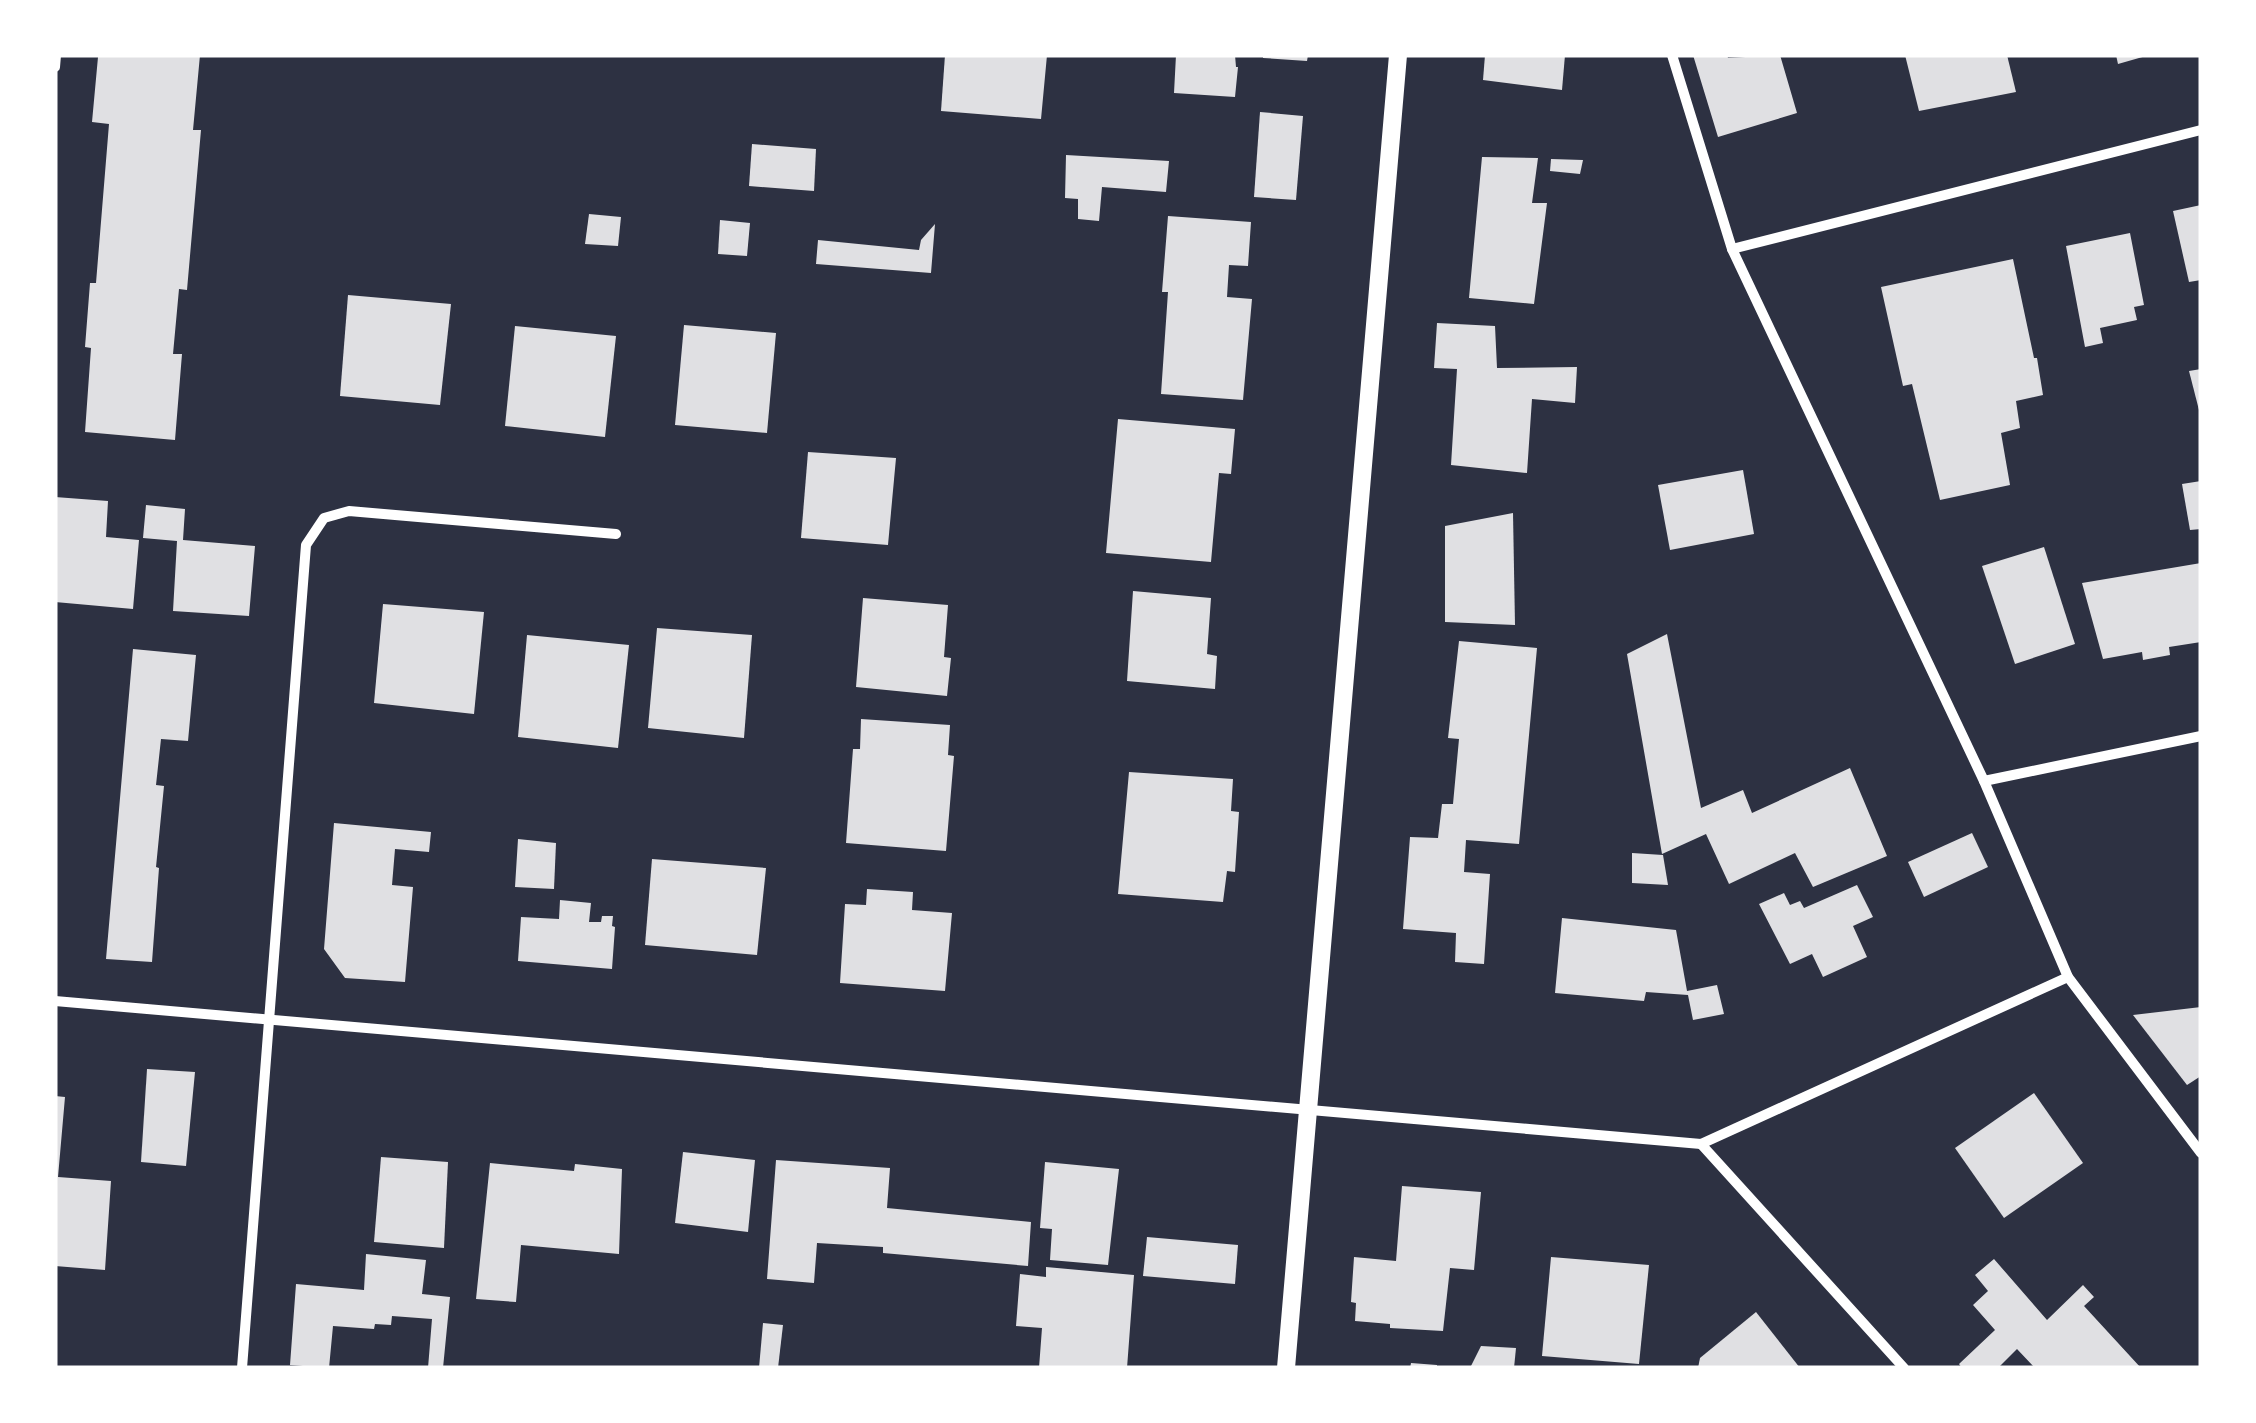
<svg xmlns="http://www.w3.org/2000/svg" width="2256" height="1423" viewBox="0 0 2256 1423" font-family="Jost,sans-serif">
  <rect width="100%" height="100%" fill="#2d3142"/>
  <g fill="#e0e0e3">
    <path d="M 115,55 L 200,55 L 193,130 L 201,130 L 187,290 L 179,289 L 173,354 L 182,354 L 175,440 L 85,432 L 91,348 L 85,347 L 90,283 L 96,283 L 109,124 L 92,122 L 98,57 Z"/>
    <path d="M 945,55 L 1047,55 L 1041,119 L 941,111 Z"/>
    <path d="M 1176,55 L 1235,55 L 1236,67 L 1238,67 L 1235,97 L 1174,93 Z"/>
    <path d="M 1263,55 L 1308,55 L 1307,61 L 1263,58 Z"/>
    <path d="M 1485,55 L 1565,55 L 1562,90 L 1483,80 Z"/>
    <path d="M 1693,55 L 1727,55 L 1728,58 L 1780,55 L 1797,113 L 1718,137 Z"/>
    <path d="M 1905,55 L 2007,55 L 2016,92 L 1919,111 Z"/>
    <path d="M 2116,55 L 2146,55 L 2146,56 L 2118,64 Z"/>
    <path d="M 1260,112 L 1303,116 L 1296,200 L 1254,197 Z"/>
    <path d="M 752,144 L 816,149 L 814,191 L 749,186 Z"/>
    <path d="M 1066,155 L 1169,161 L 1166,192 L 1102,187 L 1099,221 L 1078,219 L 1078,199 L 1065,198 Z"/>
    <path d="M 1482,157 L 1538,158 L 1532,203 L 1547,203 L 1534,304 L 1469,298 Z"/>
    <path d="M 1551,159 L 1583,160 L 1580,174 L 1550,171 Z"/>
    <path d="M 2201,205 L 2201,280 L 2189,282 L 2173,211 Z"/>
    <path d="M 589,214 L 621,217 L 618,246 L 585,244 Z"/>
    <path d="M 1168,216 L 1251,222 L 1248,266 L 1229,265 L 1227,297 L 1252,299 L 1243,400 L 1161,394 L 1168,292 L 1162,292 Z"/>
    <path d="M 720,220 L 750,223 L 747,256 L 718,254 Z"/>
    <path d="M 935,224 L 931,273 L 816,264 L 818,240 L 919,250 L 921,240 Z"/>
    <path d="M 2130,233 L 2144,305 L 2134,307 L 2137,320 L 2100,328 L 2103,343 L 2085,347 L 2066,246 Z"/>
    <path d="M 2013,259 L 2034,358 L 2037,358 L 2043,395 L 2016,401 L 2020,428 L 2001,433 L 2010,485 L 1940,500 L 1912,384 L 1903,386 L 1881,287 Z"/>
    <path d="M 348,295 L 451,304 L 440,405 L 340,396 Z"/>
    <path d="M 1437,323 L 1495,326 L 1497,368 L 1577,367 L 1575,403 L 1532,399 L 1527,473 L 1451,465 L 1457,369 L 1434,368 Z"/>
    <path d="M 684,325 L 776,333 L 767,433 L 675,425 Z"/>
    <path d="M 515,326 L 616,336 L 605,437 L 505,426 Z"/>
    <path d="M 2201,369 L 2201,414 L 2200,414 L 2189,371 Z"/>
    <path d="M 1118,419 L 1235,429 L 1231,474 L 1219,473 L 1211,562 L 1106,553 Z"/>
    <path d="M 808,452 L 896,458 L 888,545 L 801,538 Z"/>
    <path d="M 1743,470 L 1754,534 L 1670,550 L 1658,485 Z"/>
    <path d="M 2201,481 L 2201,529 L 2190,530 L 2182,484 Z"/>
    <path d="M 55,497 L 108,501 L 106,537 L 139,540 L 133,609 L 55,602 Z"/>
    <path d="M 146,505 L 185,509 L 183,540 L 255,546 L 249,616 L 173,611 L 177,541 L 143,538 Z"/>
    <path d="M 1513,513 L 1515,625 L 1445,622 L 1445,526 Z"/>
    <path d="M 2044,547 L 2075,644 L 2015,664 L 1982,566 Z"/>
    <path d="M 2201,563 L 2201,642 L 2169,647 L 2170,655 L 2143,660 L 2142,652 L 2103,659 L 2082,583 Z"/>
    <path d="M 1133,591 L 1211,598 L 1207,654 L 1217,656 L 1215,689 L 1127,681 Z"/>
    <path d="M 863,598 L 948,605 L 944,657 L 951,658 L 947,696 L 856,687 Z"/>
    <path d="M 383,604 L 484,612 L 474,714 L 374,703 Z"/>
    <path d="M 657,628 L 752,635 L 744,738 L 648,728 Z"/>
    <path d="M 1667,634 L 1701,808 L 1743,790 L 1752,813 L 1850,768 L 1887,856 L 1813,887 L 1795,853 L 1729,884 L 1706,834 L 1662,854 L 1627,654 Z"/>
    <path d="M 527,635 L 629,645 L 618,748 L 518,737 Z"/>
    <path d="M 1459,641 L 1537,648 L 1519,844 L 1466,840 L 1464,872 L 1490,874 L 1484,964 L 1455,962 L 1456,933 L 1403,929 L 1410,837 L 1438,838 L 1442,804 L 1453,804 L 1459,739 L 1448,738 Z"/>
    <path d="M 133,649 L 196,655 L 188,741 L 161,739 L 156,785 L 164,786 L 156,867 L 159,868 L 152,962 L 106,959 Z"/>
    <path d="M 861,719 L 950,725 L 948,755 L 954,756 L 946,851 L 846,843 L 853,749 L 860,749 Z"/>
    <path d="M 1129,772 L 1233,779 L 1231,811 L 1239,812 L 1235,872 L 1227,871 L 1223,902 L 1118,894 Z"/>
    <path d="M 334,823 L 431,832 L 429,852 L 395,849 L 392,885 L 413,887 L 405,982 L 345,978 L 324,949 Z"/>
    <path d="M 1972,833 L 1988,867 L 1924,897 L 1908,862 Z"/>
    <path d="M 518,839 L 556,843 L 554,889 L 515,887 Z"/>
    <path d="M 1632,853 L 1663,855 L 1668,885 L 1632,883 Z"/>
    <path d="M 652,859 L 766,868 L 757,955 L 645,945 Z"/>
    <path d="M 1857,885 L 1873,917 L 1853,926 L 1867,957 L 1823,977 L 1812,954 L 1790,964 L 1759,904 L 1784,893 L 1790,905 L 1800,901 L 1804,908 Z"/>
    <path d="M 867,889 L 913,892 L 912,910 L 952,913 L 945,991 L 840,983 L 845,904 L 866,905 Z"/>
    <path d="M 560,900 L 591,903 L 589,922 L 601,922 L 602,916 L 613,916 L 612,926 L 615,927 L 612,969 L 518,961 L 521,917 L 559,919 Z"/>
    <path d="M 1562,918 L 1676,930 L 1687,991 L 1717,985 L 1724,1014 L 1693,1020 L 1688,995 L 1646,992 L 1644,1001 L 1555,993 Z"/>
    <path d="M 2201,1007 L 2201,1076 L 2187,1085 L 2133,1015 Z"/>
    <path d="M 147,1069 L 195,1072 L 186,1166 L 141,1162 Z"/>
    <path d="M 2034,1093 L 2083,1163 L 2004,1218 L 1955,1148 Z"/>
    <path d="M 55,1096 L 65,1097 L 58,1177 L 111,1181 L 105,1270 L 55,1266 Z"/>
    <path d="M 683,1152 L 755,1160 L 748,1232 L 675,1223 Z"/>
    <path d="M 381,1157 L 448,1162 L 444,1248 L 374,1242 Z"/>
    <path d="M 776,1160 L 890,1168 L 887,1208 L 1031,1222 L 1028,1266 L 883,1253 L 883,1247 L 817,1243 L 814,1283 L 767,1279 Z"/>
    <path d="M 1045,1162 L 1119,1169 L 1108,1265 L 1050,1260 L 1052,1229 L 1040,1228 Z"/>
    <path d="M 490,1163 L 574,1171 L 575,1164 L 622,1169 L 619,1254 L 521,1245 L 516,1302 L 476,1299 Z"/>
    <path d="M 1402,1186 L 1481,1192 L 1474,1270 L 1450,1268 L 1443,1331 L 1390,1328 L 1390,1324 L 1355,1321 L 1356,1303 L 1351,1302 L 1354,1257 L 1396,1261 Z"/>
    <path d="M 1147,1237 L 1238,1245 L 1235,1284 L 1143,1276 Z"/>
    <path d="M 366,1254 L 426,1260 L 422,1294 L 450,1297 L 443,1368 L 428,1368 L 432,1319 L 392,1316 L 391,1325 L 375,1324 L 374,1329 L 333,1326 L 329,1368 L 290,1365 L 296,1284 L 364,1290 Z"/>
    <path d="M 1551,1257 L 1649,1265 L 1639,1364 L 1542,1356 Z"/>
    <path d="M 1994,1259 L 2047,1320 L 2083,1285 L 2094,1297 L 2084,1306 L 2141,1368 L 2035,1368 L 2017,1349 L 1998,1368 L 1962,1368 L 1959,1364 L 1995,1330 L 1973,1305 L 1988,1291 L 1975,1275 Z"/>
    <path d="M 1046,1267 L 1134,1275 L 1127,1368 L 1039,1368 L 1042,1328 L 1016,1326 L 1020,1274 L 1046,1277 Z"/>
    <path d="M 1756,1312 L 1800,1368 L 1698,1368 L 1700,1358 Z"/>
    <path d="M 763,1323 L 783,1325 L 778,1368 L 759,1368 Z"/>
    <path d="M 1481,1346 L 1516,1348 L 1514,1368 L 1470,1368 Z"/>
    <path d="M 1411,1363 L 1437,1365 L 1437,1368 L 1410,1368 Z"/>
  </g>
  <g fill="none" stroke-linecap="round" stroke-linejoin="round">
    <g stroke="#fff" stroke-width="10">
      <path d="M 1672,55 L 1732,249 L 1984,781 L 2068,977 L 2201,1153"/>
      <path d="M 55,67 L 56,55"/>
      <path d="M 1732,249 L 2201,130"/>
      <path d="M 1984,781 L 2201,736"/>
      <path d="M 55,1001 L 1701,1144 L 2068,977"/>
      <path d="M 1701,1144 L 1904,1368"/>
      <path d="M 242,1368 L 306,545 L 324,518 L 349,511 L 616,534"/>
    </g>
    <path stroke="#fff" stroke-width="18" d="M 1286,1368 L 1398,55"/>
  </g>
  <rect width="2256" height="1423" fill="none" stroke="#ffffff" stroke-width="115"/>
</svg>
